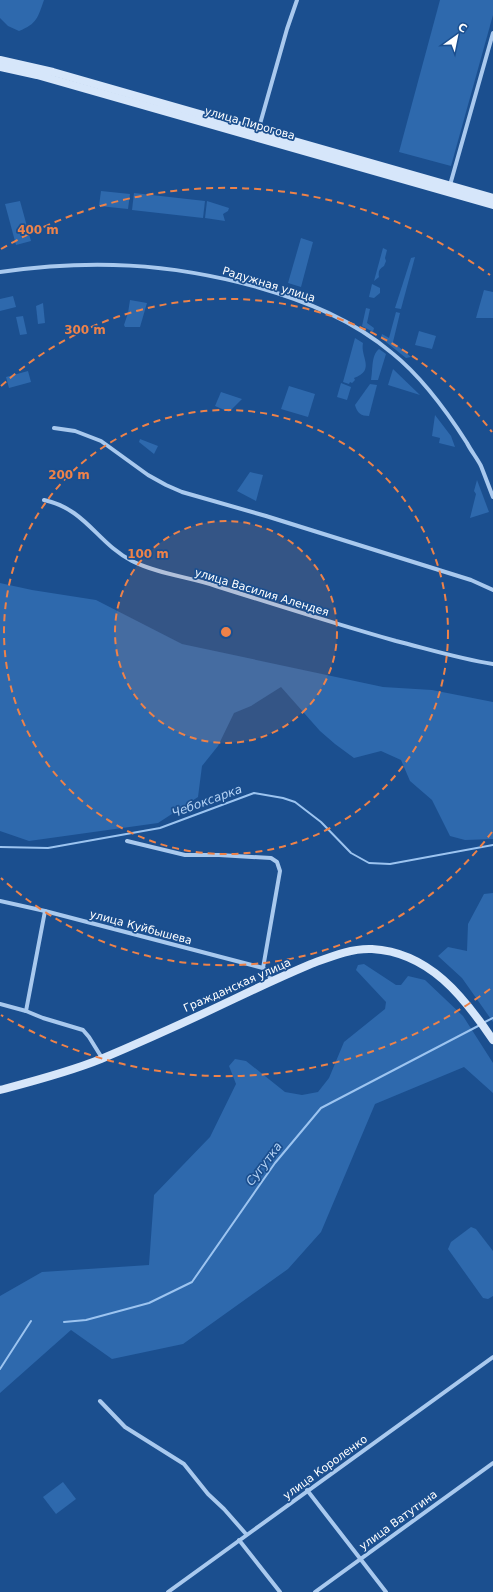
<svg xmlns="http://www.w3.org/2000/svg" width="493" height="1592" viewBox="0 0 493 1592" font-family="'DejaVu Sans',sans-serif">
  <rect width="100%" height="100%" fill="#1b4f8f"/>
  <g fill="#2e69ad">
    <path d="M 0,0 L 44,0 C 38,17 37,24 19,31 L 8,26 L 0,18 Z"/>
    <path d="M 440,0 L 493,0 L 493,15 L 451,166 L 399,152 Z"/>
    <path d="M 101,191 L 130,194 L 128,209 L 99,206 Z"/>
    <path d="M 134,193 L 205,201 L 203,218 L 132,210 Z"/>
    <path d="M 20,201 L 31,241 L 16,245 L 5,204 Z"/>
    <path d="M 207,201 L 229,208 L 228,211 L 223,214 L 225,221 L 205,218 Z"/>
    <path d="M 301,238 L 313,242 L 301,287 L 288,283 Z"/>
    <path d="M 383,248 L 387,250 L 385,258 L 386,261 L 384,266 C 379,269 378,272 379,277 L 374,281 Z"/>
    <path d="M 415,257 L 401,309 L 395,308 L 411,258 Z"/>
    <path d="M 372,284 L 380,288 L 380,293 L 374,298 L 369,297 Z"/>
    <path d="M 484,290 L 493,292 L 493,318 L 476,318 Z"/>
    <path d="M 13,296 L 16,307 L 0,311 L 0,299 Z"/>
    <path d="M 130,300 L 147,303 L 140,327 L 125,327 L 124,325 L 128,313 Z"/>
    <path d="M 43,303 L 45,323 L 38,324 L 36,306 Z"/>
    <path d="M 366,308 L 370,309 L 367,323 L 374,328 L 373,332 L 362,326 Z"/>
    <path d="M 396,312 L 400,313 L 393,342 L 411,357 L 406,358 L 381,338 L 382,334 L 389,338 Z"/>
    <path d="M 23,316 L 27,334 L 20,335 L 16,317 Z"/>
    <path d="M 419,331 L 436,336 L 432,349 L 415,345 Z"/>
    <path d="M 355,338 L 363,343 C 360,357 376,370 354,378 L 355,380 L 352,383 L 350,382 L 349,384 L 343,382 Z"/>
    <path d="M 379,349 L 386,354 L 378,380 L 371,380 C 373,370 371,355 379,349 Z"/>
    <path d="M 393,369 L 420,395 L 388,385 Z"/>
    <path d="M 28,371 L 31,382 L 9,388 L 6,377 Z"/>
    <path d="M 341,383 L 351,387 L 347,400 L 337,397 Z"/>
    <path d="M 370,384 L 377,385 L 369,416 C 361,416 357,413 355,405 Z"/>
    <path d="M 289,386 L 315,394 L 308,417 L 281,409 Z"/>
    <path d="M 221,392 L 242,399 L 229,412 L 215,406 Z"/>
    <path d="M 435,415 L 451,436 L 455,447 L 439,443 L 440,438 L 432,436 Z"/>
    <path d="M 140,439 L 158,446 L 154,454 L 139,442 Z"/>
    <path d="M 250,472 L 263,475 L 256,501 L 237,491 Z"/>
    <path d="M 477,480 L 489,512 L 470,518 L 476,494 L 474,491 Z"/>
    <path d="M 0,583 L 32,590 L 96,600 L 182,644 L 383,687 L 432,690 L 493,702 L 493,839 L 465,840 L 450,836 L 432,800 L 410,781 L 401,760 L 381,751 L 354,758 L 335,744 L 320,731 L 281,687 L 251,706 L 234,713 L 218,746 L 202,766 L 198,797 L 158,823 L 29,841 L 0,831 Z"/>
    <path d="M 493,893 L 493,1022 L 462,978 L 438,956 L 448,947 L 467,951 L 468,924 L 484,894 Z"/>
    <path d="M 364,964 L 396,985 L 401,985 L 408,976 L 425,980 L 463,1016 L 493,1063 L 493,1093 L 464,1067 L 375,1104 L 321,1232 L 288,1269 L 183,1344 L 112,1359 L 71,1330 L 0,1393 L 0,1296 L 42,1272 L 149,1265 L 154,1195 L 210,1137 L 236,1084 L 229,1066 L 235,1059 L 246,1061 L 285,1092 L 302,1095 L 318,1092 L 329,1078 L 344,1042 L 385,1009 L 386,1002 L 356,970 L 358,965 Z"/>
    <path d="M 471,1227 L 476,1229 L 493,1251 L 493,1296 L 488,1299 L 483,1298 L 448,1249 L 451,1242 Z"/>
    <path d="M 63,1482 L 76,1499 L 56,1514 L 43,1497 Z"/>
  </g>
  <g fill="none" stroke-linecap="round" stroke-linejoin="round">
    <g stroke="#9cc4f0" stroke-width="2">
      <path d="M 0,847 L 48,848 L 160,828 L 254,793 L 283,798 L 295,802 L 321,822 L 351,853 L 369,863 L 390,864 L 493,845"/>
      <path d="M 483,1023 L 493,1018"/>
      <path d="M 64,1322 L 86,1320 L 149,1303 L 192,1282 L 275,1163 L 321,1108 L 480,1025"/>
      <path d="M 0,1369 L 31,1321"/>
    </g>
    <g stroke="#a9c9ee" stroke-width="4">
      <path d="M 258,131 L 287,29 L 297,0"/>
      <path d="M 450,185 L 493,33"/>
      <path d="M 0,272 C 91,259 169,263 257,287 C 306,301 353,320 392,353 C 422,377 446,410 467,443 C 471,451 477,458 481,466 C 485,476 489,487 493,497"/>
      <path d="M 54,428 L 75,431 L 101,441 L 148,475 L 166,485 L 182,492 L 266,516 L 471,580 L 493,590"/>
      <path d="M 44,500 C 86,509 97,543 132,561 C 158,574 189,577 216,586 C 276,605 336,624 396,641 C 428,649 460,659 493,664"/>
      <path d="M 127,841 L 185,855 L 219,855 L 271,858 L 277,862 L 280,871 L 263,968"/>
      <path d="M 0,901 L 45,911 L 263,968 L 268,973 L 271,981"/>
      <path d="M 0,1004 L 26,1011 L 43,1018 L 83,1030 L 89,1037 L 102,1058"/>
      <path d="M 26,1011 L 45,911"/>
      <path d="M 100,1401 L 125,1427 L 184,1464 L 208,1494 L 224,1509 L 246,1534"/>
      <path d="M 307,1490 L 386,1592"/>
      <path d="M 239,1540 L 280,1592"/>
      <path d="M 168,1592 L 493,1357"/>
      <path d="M 315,1592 L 493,1463"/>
    </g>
    <g stroke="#d6e6fa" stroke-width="8">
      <path d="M 0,60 L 53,72 L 493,198"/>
      <path d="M 0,67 L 37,75 L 493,205"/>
      <path d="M 0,1090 C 34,1081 69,1072 101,1059 C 146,1040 190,1020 234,999 C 259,987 285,975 311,964 C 330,957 351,948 372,949 C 429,952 464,997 493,1040"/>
    </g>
  </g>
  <circle cx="226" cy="632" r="111" fill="#ee8249" fill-opacity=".12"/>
  <g fill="none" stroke="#ee8249" stroke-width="2" stroke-dasharray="7 5">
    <circle cx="226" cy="632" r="111"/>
    <circle cx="226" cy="632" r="222"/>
    <path d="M492 832A333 333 0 0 1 1 878M1 386A333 333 0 0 1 492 432"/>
    <path d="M490 989A444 444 0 0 1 1 1015M1 249A444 444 0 0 1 490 275"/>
  </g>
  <g text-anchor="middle" stroke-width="3.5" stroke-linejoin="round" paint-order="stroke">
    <g font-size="11" fill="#fff" stroke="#1b4f8f">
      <text transform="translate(250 123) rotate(16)" y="4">улица Пирогова</text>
      <text transform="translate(269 284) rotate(17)" y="4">Радужная улица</text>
      <text transform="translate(262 592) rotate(17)" y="4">улица Василия Алендея</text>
      <text transform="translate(141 927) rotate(15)" y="4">улица Куйбышева</text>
      <text transform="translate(237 985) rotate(-24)" y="4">Гражданская улица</text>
      <text transform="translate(325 1467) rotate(-36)" y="4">улица Короленко</text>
      <text transform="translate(398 1520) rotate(-36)" y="4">улица Ватутина</text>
    </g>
    <g font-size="12" font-style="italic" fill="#b5d3f5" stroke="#1b4f8f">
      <text transform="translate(207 801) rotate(-20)" y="4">Чебоксарка</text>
      <text transform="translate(264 1164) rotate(-53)" y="4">Сугутка</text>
    </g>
  </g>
  <circle cx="226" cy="632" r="6" fill="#ee8249" stroke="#1b4f8f" stroke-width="2"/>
  <g font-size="12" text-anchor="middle" font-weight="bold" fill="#ee8249" stroke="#1b4f8f" stroke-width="3.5" stroke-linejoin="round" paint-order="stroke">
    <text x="38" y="234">400 m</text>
    <text x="85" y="334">300 m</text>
    <text x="69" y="479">200 m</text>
    <text x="148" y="558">100 m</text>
  </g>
  <g transform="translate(457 36) rotate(33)" stroke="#1b4f8f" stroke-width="3" paint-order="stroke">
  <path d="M0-3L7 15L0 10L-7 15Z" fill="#ffffff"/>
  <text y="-6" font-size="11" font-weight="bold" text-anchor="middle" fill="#ffffff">С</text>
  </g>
</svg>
